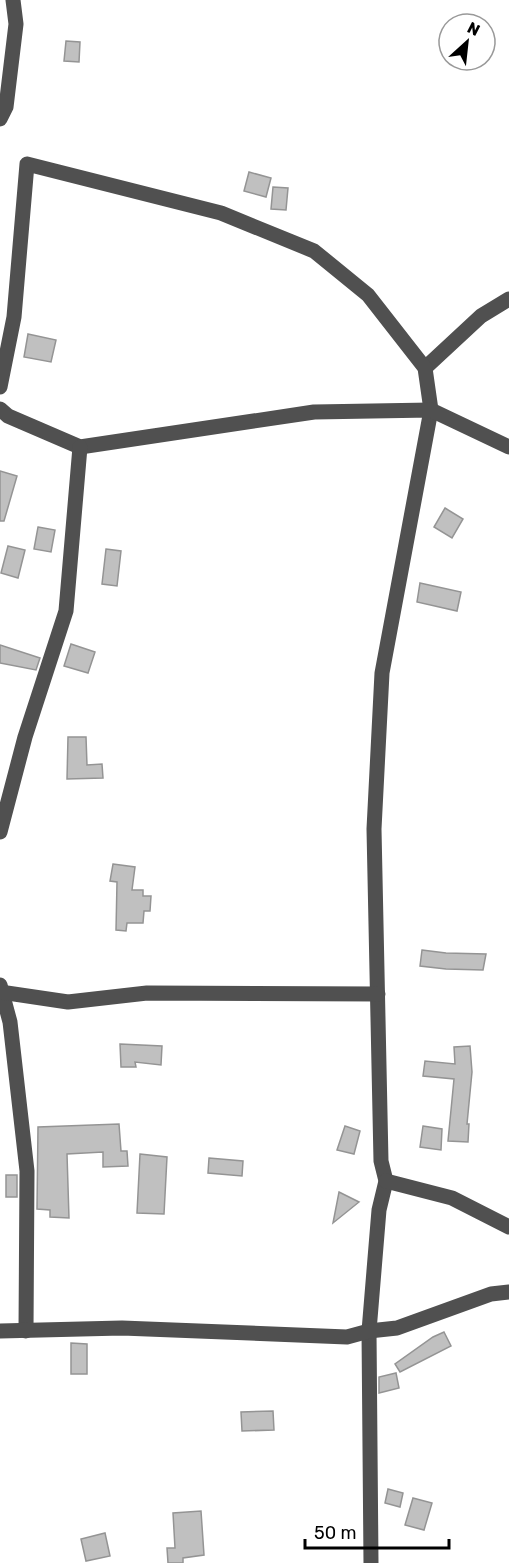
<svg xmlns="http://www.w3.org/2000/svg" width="509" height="1563" viewBox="0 0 509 1563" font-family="Rubik,sans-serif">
  <rect width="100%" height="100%" fill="#fff"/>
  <g fill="#c0c0c0" stroke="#949494" stroke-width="1.5">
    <path d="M 66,41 L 80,42 L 79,62 L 64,61 Z"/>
    <path d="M 249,172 L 271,178 L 266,197 L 244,191 Z"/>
    <path d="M 273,187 L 288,188 L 286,210 L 271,209 Z"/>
    <path d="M 28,334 L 56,340 L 51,362 L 24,357 Z"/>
    <path d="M 0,471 L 17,476 L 4,521 L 0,521 Z"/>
    <path d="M 445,508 L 463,519 L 452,538 L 434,527 Z"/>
    <path d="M 38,527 L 55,530 L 51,552 L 34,549 Z"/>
    <path d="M 8,546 L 25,550 L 18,578 L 1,573 Z"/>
    <path d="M 106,549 L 121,551 L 117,586 L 102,584 Z"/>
    <path d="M 420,583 L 461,592 L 457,611 L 417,602 Z"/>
    <path d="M 71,644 L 95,652 L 88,673 L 64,666 Z"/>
    <path d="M 0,645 L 40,658 L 36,670 L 0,663 Z"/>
    <path d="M 68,737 L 86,737 L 87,765 L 102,764 L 103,778 L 67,779 Z"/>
    <path d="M 113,864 L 135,867 L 132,890 L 143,890 L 143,896 L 151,896 L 150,911 L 144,911 L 143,923 L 127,923 L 126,931 L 116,930 L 117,882 L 110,881 Z"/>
    <path d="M 422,950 L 446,953 L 486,954 L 483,970 L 446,969 L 420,966 Z"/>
    <path d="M 120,1044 L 162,1046 L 161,1065 L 135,1062 L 136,1067 L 121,1067 Z"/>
    <path d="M 470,1046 L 472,1072 L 467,1124 L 469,1124 L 468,1142 L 448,1141 L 454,1079 L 423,1076 L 425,1061 L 455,1064 L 454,1047 Z"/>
    <path d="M 119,1124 L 121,1151 L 127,1151 L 128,1166 L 103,1167 L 103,1152 L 67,1154 L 69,1218 L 50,1217 L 50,1210 L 37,1209 L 38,1127 Z"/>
    <path d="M 345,1126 L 360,1131 L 354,1154 L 337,1150 Z"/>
    <path d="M 423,1126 L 442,1129 L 441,1150 L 420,1147 Z"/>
    <path d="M 140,1154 L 167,1157 L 164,1214 L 137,1213 Z"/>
    <path d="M 209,1158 L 243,1161 L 242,1176 L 208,1173 Z"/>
    <rect x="6" y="1175" width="11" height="22"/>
    <path d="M 339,1192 L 359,1202 L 333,1223 Z"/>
    <path d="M 444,1332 L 451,1346 L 400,1372 L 395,1364 L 433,1337 Z"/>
    <path d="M 71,1343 L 87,1344 L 87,1374 L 71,1374 Z"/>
    <path d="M 396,1373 L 399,1388 L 379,1393 L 379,1377 Z"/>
    <path d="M 273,1411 L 274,1430 L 242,1431 L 241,1412 Z"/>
    <path d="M 388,1489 L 403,1493 L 400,1507 L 385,1503 Z"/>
    <path d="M 413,1498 L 432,1503 L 424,1530 L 405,1525 Z"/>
    <path d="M 201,1511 L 204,1555 L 183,1558 L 183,1563 L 168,1563 L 167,1548 L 175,1548 L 173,1513 Z"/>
    <path d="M 105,1533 L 110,1556 L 86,1561 L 81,1539 Z"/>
  </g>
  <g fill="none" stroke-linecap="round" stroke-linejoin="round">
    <g stroke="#505050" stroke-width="15">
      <path d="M 0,119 L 6,107 L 16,24 L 13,0"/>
      <path d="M 425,368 L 481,316 L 509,299"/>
      <path d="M 0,387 L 14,317 L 27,164 L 221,213 L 314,251 L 368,295 L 425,368 L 431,410 L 382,673 L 374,829 L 381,1161 L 386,1181 L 379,1210 L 369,1331 L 371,1563"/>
      <path d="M 0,409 L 8,416 L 80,447 L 314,412 L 431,410 L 509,447"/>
      <path d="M 0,832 L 25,737 L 66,611 L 80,447"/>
      <path d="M 0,985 L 10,1022 L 27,1171 L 26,1331"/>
      <path d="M 0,992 L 68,1002 L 147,993 L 378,994"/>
      <path d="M 386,1181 L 452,1198 L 509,1227"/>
      <path d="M 0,1331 L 122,1328 L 347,1337 L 369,1331 L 397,1328 L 491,1294 L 509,1292"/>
    </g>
  </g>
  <g transform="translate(467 42) rotate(27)"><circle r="28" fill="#ffffff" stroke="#999999" stroke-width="1.5"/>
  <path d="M0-4.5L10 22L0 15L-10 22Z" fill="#000000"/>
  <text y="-9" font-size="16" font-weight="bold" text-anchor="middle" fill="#000000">N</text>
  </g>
  <path d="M305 1539v9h144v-9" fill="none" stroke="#000000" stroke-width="3"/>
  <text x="314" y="1539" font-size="18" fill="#000000" stroke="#ffffff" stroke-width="4.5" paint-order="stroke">50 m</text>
</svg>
